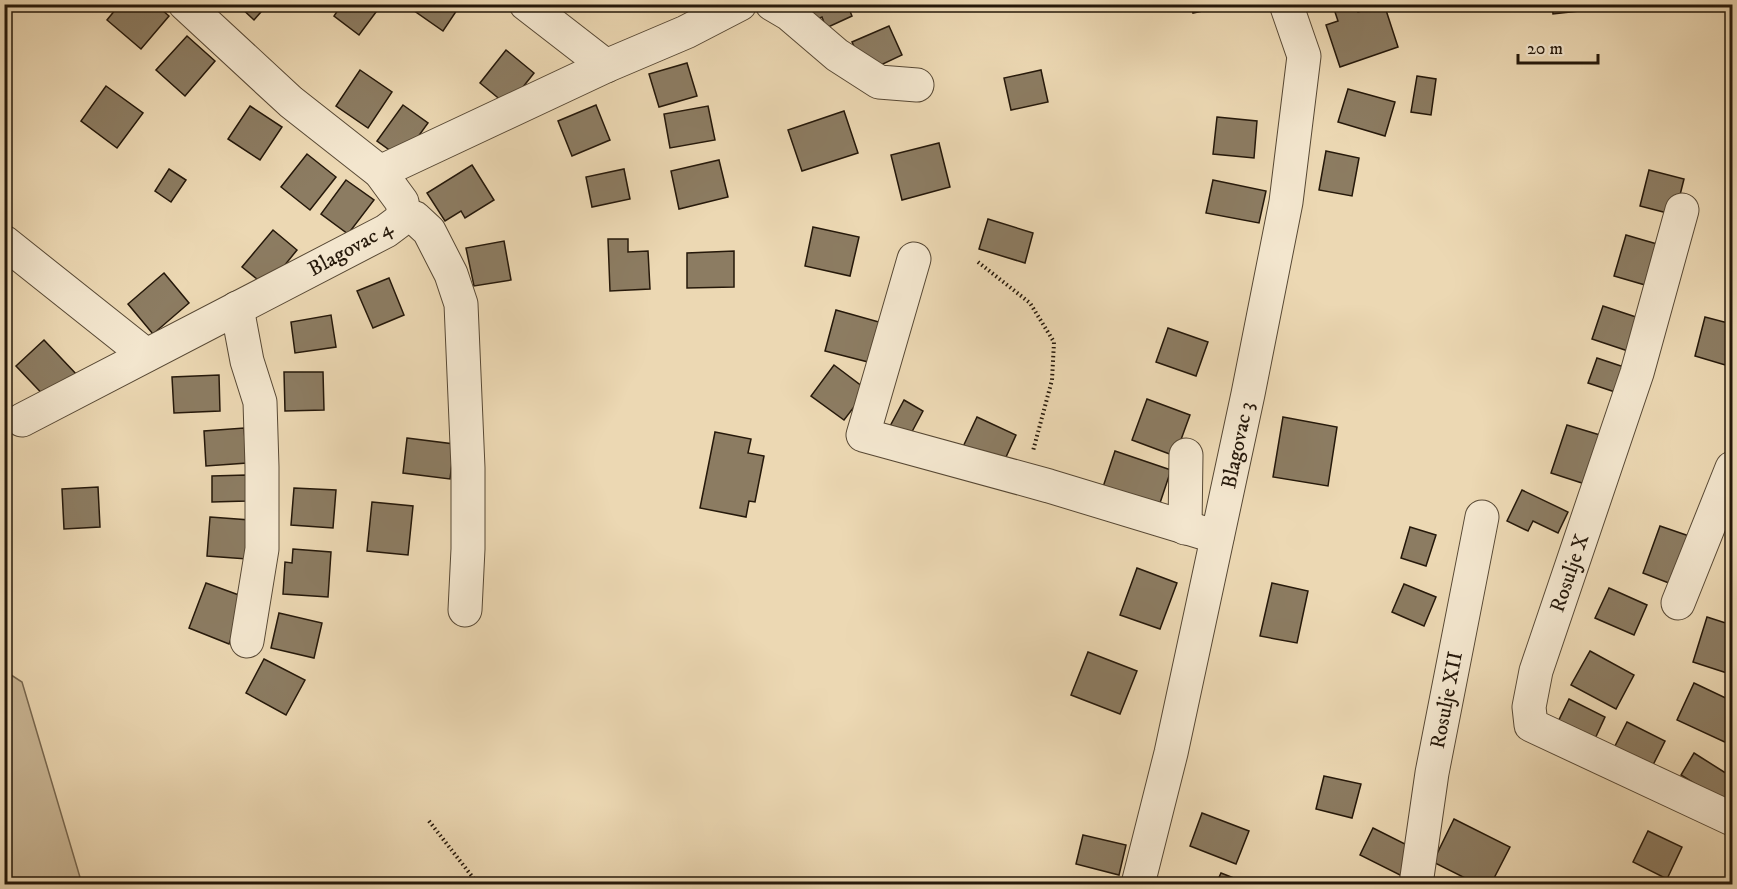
<svg xmlns="http://www.w3.org/2000/svg" width="1737" height="889" viewBox="0 0 1737 889" font-family="'IM FELL DW Pica',serif">
  <rect width="100%" height="100%" fill="#ecd8b3"/>
  <filter id="stains"><feTurbulence type="fractalNoise" baseFrequency=".00333" numOctaves="4"/><feColorMatrix values="0 0 0 0 .2 0 0 0 0 .09 0 0 0 0 .02 0 0 0 .5 -.17"/></filter>
  <radialGradient id="worn" r=".72"><stop offset=".6" stop-color="#630" stop-opacity="0"/><stop offset="1" stop-color="#630" stop-opacity=".3"/></radialGradient>
  <path fill="#cab796" stroke="#786850" stroke-width="1.5" d="M 5,671 L 22,682 L 82,884 L 5,884 Z"/>
  <g fill="#8c7c62" stroke="#25180a" stroke-width="1.5">
    <path d="M 120,4 L 155,4 L 169,16 L 141,49 L 107,20 Z"/>
    <path d="M 237,4 L 268,4 L 254,20 Z"/>
    <path d="M 342,4 L 382,4 L 359,35 L 334,16 Z"/>
    <path d="M 417,4 L 461,4 L 443,31 L 413,10 Z"/>
    <path d="M 796,4 L 847,4 L 852,16 L 826,28 L 822,17 L 805,25 Z"/>
    <path d="M 1191,4 L 1234,4 L 1193,13 Z"/>
    <path d="M 1348,4 L 1355,4 L 1358,12 L 1384,4 L 1398,47 L 1340,67 L 1326,25 L 1338,21 L 1334,9 Z"/>
    <path d="M 1552,4 L 1606,4 L 1606,8 L 1553,14 Z"/>
    <path d="M 889,26 L 902,55 L 866,72 L 852,42 Z"/>
    <path d="M 187,36 L 215,61 L 185,96 L 156,70 Z"/>
    <path d="M 506,50 L 534,73 L 508,106 L 480,83 Z"/>
    <path d="M 687,63 L 697,96 L 659,107 L 649,74 Z"/>
    <path d="M 360,70 L 392,92 L 368,128 L 336,106 Z"/>
    <path d="M 1041,70 L 1048,102 L 1011,110 L 1004,78 Z"/>
    <path d="M 1417,76 L 1436,79 L 1431,115 L 1411,112 Z"/>
    <path d="M 106,86 L 143,113 L 117,148 L 81,121 Z"/>
    <path d="M 1348,89 L 1395,102 L 1385,136 L 1338,122 Z"/>
    <path d="M 403,105 L 428,123 L 402,159 L 377,141 Z"/>
    <path d="M 596,105 L 610,140 L 572,156 L 558,121 Z"/>
    <path d="M 250,106 L 282,127 L 260,160 L 228,139 Z"/>
    <path d="M 708,106 L 715,140 L 670,148 L 664,114 Z"/>
    <path d="M 844,111 L 858,153 L 802,171 L 788,130 Z"/>
    <path d="M 1217,117 L 1257,121 L 1254,158 L 1213,154 Z"/>
    <path d="M 939,143 L 950,187 L 902,200 L 891,155 Z"/>
    <path d="M 1326,151 L 1359,158 L 1352,196 L 1319,190 Z"/>
    <path d="M 307,154 L 336,177 L 310,210 L 281,187 Z"/>
    <path d="M 719,160 L 728,197 L 679,209 L 671,171 Z"/>
    <path d="M 472,165 L 494,200 L 465,218 L 461,211 L 445,221 L 427,193 Z"/>
    <path d="M 169,169 L 186,180 L 171,202 L 155,191 Z"/>
    <path d="M 624,169 L 630,199 L 592,207 L 586,177 Z"/>
    <path d="M 1649,170 L 1684,179 L 1675,215 L 1640,206 Z"/>
    <path d="M 346,180 L 374,200 L 348,234 L 321,214 Z"/>
    <path d="M 1213,180 L 1266,191 L 1259,223 L 1206,213 Z"/>
    <path d="M 988,219 L 1033,233 L 1025,263 L 979,249 Z"/>
    <path d="M 813,227 L 859,237 L 850,276 L 805,266 Z"/>
    <path d="M 273,230 L 297,250 L 267,287 L 242,267 Z"/>
    <path d="M 1626,235 L 1664,246 L 1652,287 L 1614,276 Z"/>
    <path d="M 608,239 L 628,239 L 628,252 L 648,251 L 650,289 L 610,291 Z"/>
    <path d="M 504,241 L 511,280 L 474,286 L 466,248 Z"/>
    <path d="M 734,251 L 734,287 L 687,288 L 687,253 Z"/>
    <path d="M 164,273 L 189,303 L 153,334 L 128,304 Z"/>
    <path d="M 389,278 L 404,315 L 373,328 L 357,291 Z"/>
    <path d="M 1603,306 L 1642,319 L 1631,352 L 1592,339 Z"/>
    <path d="M 836,310 L 886,324 L 876,364 L 825,351 Z"/>
    <path d="M 331,315 L 336,347 L 295,353 L 291,322 Z"/>
    <path d="M 1705,317 L 1732,324 L 1732,367 L 1695,356 Z"/>
    <path d="M 1168,328 L 1208,342 L 1196,376 L 1156,362 Z"/>
    <path d="M 44,340 L 78,376 L 50,402 L 16,366 Z"/>
    <path d="M 1597,358 L 1630,369 L 1621,394 L 1588,383 Z"/>
    <path d="M 834,365 L 867,390 L 844,420 L 811,396 Z"/>
    <path d="M 284,372 L 323,372 L 324,410 L 285,411 Z"/>
    <path d="M 219,375 L 220,411 L 174,413 L 172,377 Z"/>
    <path d="M 1147,399 L 1190,415 L 1175,456 L 1132,440 Z"/>
    <path d="M 904,400 L 923,411 L 907,441 L 888,430 Z"/>
    <path d="M 977,417 L 1016,435 L 1001,468 L 961,451 Z"/>
    <path d="M 1283,417 L 1337,427 L 1328,486 L 1273,477 Z"/>
    <path d="M 1567,425 L 1600,435 L 1585,484 L 1551,473 Z"/>
    <path d="M 244,428 L 247,463 L 206,466 L 204,431 Z"/>
    <path d="M 715,432 L 751,439 L 748,453 L 764,456 L 755,502 L 749,501 L 746,517 L 700,508 Z"/>
    <path d="M 407,438 L 454,444 L 450,479 L 403,473 Z"/>
    <path d="M 1115,451 L 1171,470 L 1157,512 L 1101,493 Z"/>
    <path d="M 246,475 L 247,501 L 212,502 L 212,476 Z"/>
    <path d="M 98,487 L 100,527 L 64,529 L 62,489 Z"/>
    <path d="M 294,488 L 336,490 L 333,528 L 291,525 Z"/>
    <path d="M 1522,490 L 1568,512 L 1558,533 L 1533,521 L 1528,531 L 1507,521 Z"/>
    <path d="M 372,502 L 413,506 L 408,555 L 367,551 Z"/>
    <path d="M 210,517 L 250,520 L 247,559 L 207,556 Z"/>
    <path d="M 1660,526 L 1692,537 L 1674,585 L 1643,573 Z"/>
    <path d="M 1410,527 L 1436,535 L 1426,566 L 1401,558 Z"/>
    <path d="M 293,549 L 331,552 L 328,597 L 283,594 L 285,562 L 292,563 Z"/>
    <path d="M 1137,568 L 1177,583 L 1160,629 L 1120,615 Z"/>
    <path d="M 206,583 L 247,598 L 229,644 L 189,628 Z"/>
    <path d="M 1272,583 L 1308,591 L 1297,643 L 1260,636 Z"/>
    <path d="M 1404,584 L 1436,597 L 1424,626 L 1392,612 Z"/>
    <path d="M 1609,588 L 1647,605 L 1634,635 L 1595,618 Z"/>
    <path d="M 279,613 L 322,623 L 314,658 L 271,648 Z"/>
    <path d="M 1707,617 L 1732,625 L 1732,665 L 1730,674 L 1693,662 Z"/>
    <path d="M 1590,651 L 1634,675 L 1616,709 L 1571,685 Z"/>
    <path d="M 1088,652 L 1137,671 L 1120,714 L 1071,695 Z"/>
    <path d="M 264,659 L 305,680 L 286,715 L 246,693 Z"/>
    <path d="M 1694,683 L 1732,701 L 1732,737 L 1729,744 L 1677,720 Z"/>
    <path d="M 1569,699 L 1605,717 L 1593,743 L 1556,726 Z"/>
    <path d="M 1627,722 L 1665,741 L 1651,769 L 1613,750 Z"/>
    <path d="M 1694,753 L 1732,777 L 1732,788 L 1724,802 L 1681,775 Z"/>
    <path d="M 1324,776 L 1361,784 L 1352,818 L 1316,809 Z"/>
    <path d="M 1202,813 L 1249,831 L 1236,864 L 1190,846 Z"/>
    <path d="M 1454,819 L 1510,847 L 1491,884 L 1477,884 L 1433,862 Z"/>
    <path d="M 1373,828 L 1415,849 L 1402,876 L 1360,855 Z"/>
    <path d="M 1648,831 L 1682,847 L 1667,879 L 1633,862 Z"/>
    <path d="M 1083,835 L 1126,845 L 1119,875 L 1076,864 Z"/>
    <path d="M 1221,873 L 1249,884 L 1216,884 Z"/>
  </g>
  <g fill="none" stroke-linecap="round" stroke-linejoin="round">
    <g stroke="#574834" stroke-width="35">
      <g id="minor">
        <path d="M 526,4 L 606,66"/>
        <path d="M 772,4 L 789,14 L 837,55 L 879,82 L 917,85"/>
        <path d="M 380,172 L 606,66 L 686,32 L 740,4"/>
        <path d="M 1682,210 L 1637,373 L 1536,671 L 1529,707 L 1531,725 L 1732,819"/>
        <path d="M 404,215 L 415,218 L 429,231 L 451,274 L 461,304 L 468,468 L 468,549 L 465,610"/>
        <path d="M 4,242 L 146,355"/>
        <path d="M 914,259 L 863,435 L 1049,486 L 1217,537"/>
        <path d="M 237,308 L 247,361 L 260,402 L 262,467 L 262,549 L 247,641"/>
        <path d="M 22,420 L 386,231 L 398,222 L 404,215 L 402,202 L 380,172 L 291,102 L 185,4"/>
        <path d="M 1185,528 L 1186,455"/>
        <path d="M 1678,603 L 1732,468"/>
        <path d="M 1138,884 L 1171,753 L 1248,394 L 1286,202 L 1304,56 L 1286,4"/>
        <path d="M 1416,884 L 1432,773 L 1482,517"/>
      </g>
    </g>
    <g stroke="#25180a" stroke-width="4" stroke-dasharray="1.5 3" stroke-linecap="butt">
      <path d="M 978,262 L 1030,303 L 1054,342 L 1052,380 L 1033,451"/>
      <path d="M 429,821 L 478,884"/>
    </g>
    <use href="#minor" stroke="#f3e6ce" stroke-width="33"/>
  </g>
  <g text-anchor="middle" stroke-width="4.5" stroke-linejoin="round" paint-order="stroke">
    <g font-size="21" fill="#25180a" stroke="#f3e6ce">
      <text transform="translate(350 248) rotate(-29)" y="7">Blagovac 4</text>
      <text transform="translate(1237 445) rotate(-78)" y="7">Blagovac 3</text>
      <text transform="translate(1569 573) rotate(-71)" y="7">Rosulje X</text>
      <text transform="translate(1446 700) rotate(-79)" y="7">Rosulje XII</text>
    </g>
  </g>
  <rect width="1737" height="889" fill="none" stroke="#ecd8b3" stroke-width="24"/>
  <rect x="6" y="6" width="1725" height="877" fill="none" stroke="#25180a" stroke-width="3"/>
  <rect x="12" y="12" width="1713" height="865" fill="none" stroke="#25180a" stroke-width="1.5"/>
  <path d="M1518 54v9h80v-9" fill="none" stroke="#25180a" stroke-width="3"/>
  <text x="1527" y="54" font-size="18" fill="#25180a" stroke="#f3e6ce" stroke-width="4.5" paint-order="stroke">20 m</text>
  <rect width="100%" height="100%" filter="url(#stains)"/>
  <rect width="100%" height="100%" fill="url(#worn)"/>
</svg>
